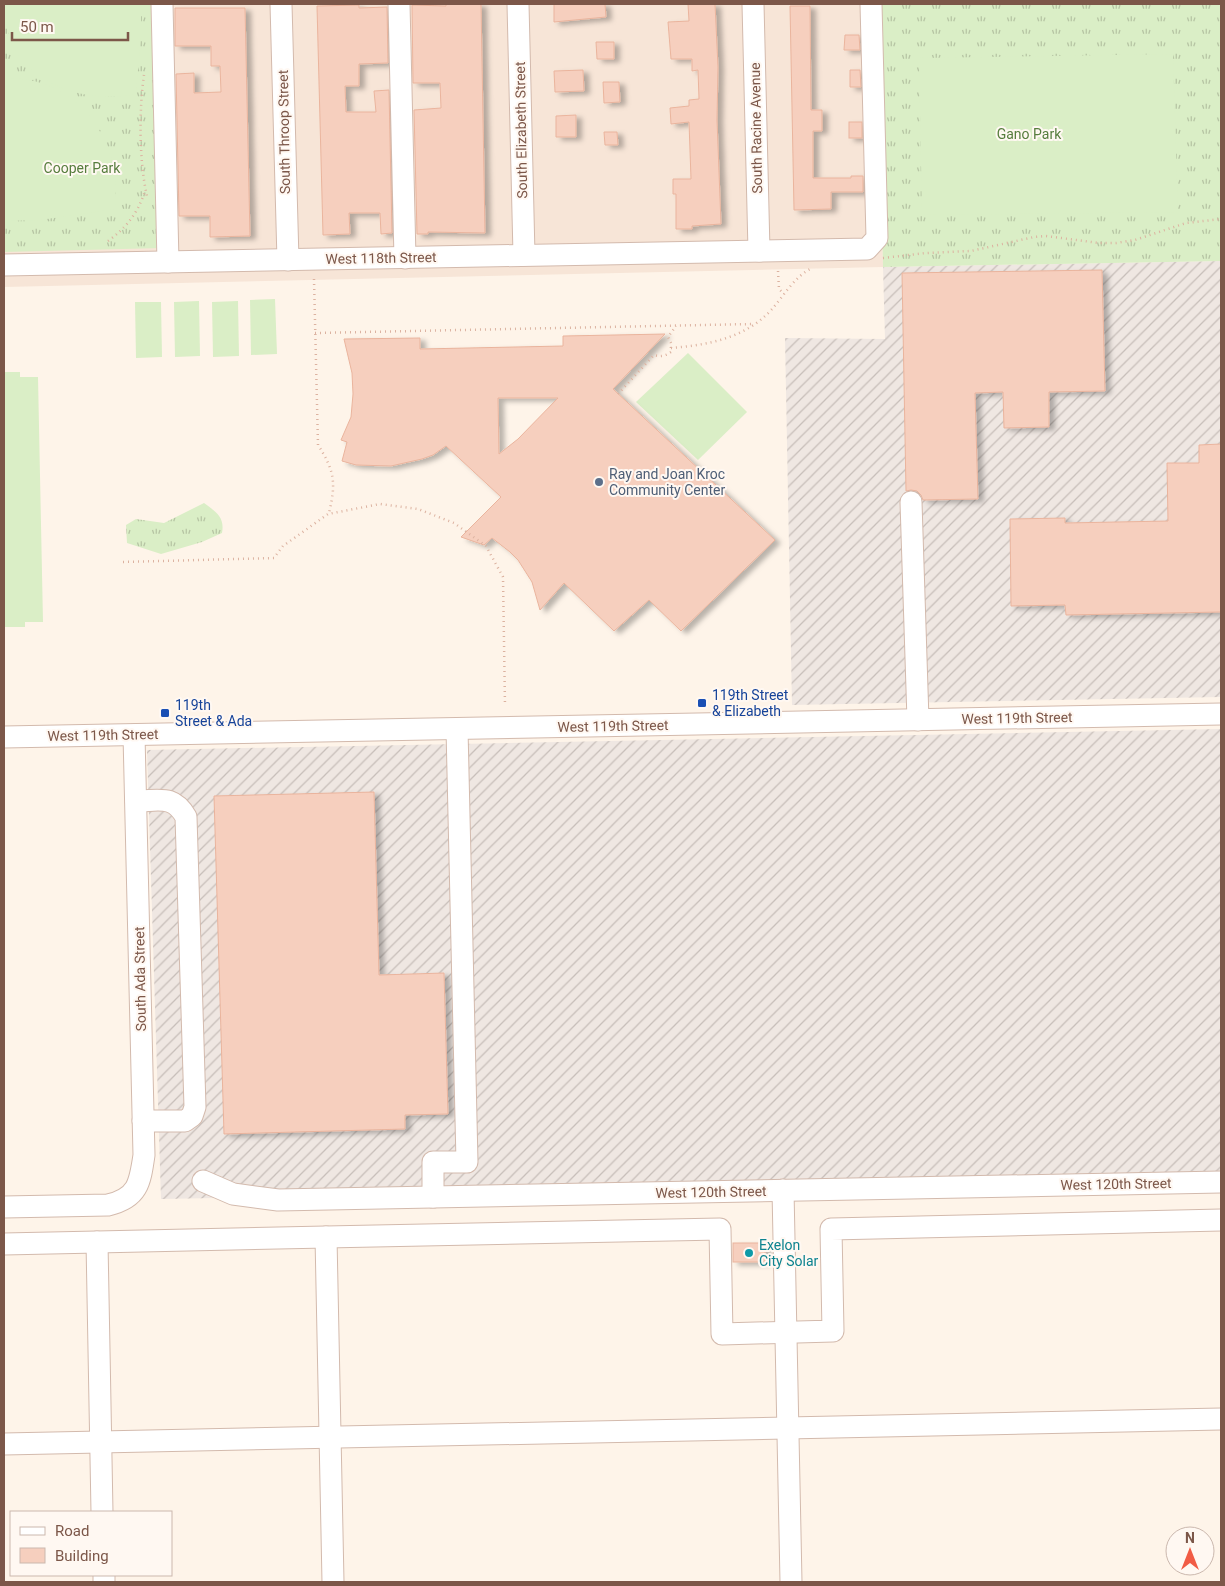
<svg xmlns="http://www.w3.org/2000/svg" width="1225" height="1586" viewBox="0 0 1225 1586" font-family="Roboto,sans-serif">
  <defs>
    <pattern id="industrial-furrows" width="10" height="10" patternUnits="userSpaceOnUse" patternTransform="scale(1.25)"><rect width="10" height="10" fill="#efe7e2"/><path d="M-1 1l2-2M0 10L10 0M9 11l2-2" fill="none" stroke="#c7beb9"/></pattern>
    <pattern id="grass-tufts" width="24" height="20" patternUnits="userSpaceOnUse" patternTransform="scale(1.25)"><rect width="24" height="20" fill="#daeec6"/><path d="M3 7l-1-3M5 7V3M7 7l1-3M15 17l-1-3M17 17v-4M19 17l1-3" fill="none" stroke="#b6c4a3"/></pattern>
    <filter id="shadow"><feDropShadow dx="5.5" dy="3" stdDeviation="2.5" flood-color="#0004"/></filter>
  </defs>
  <rect width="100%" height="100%" fill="#fef4e9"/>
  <path fill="#f7e5d7" d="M 4,4 L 877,4 L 883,267 L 4,287 Z"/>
  <g fill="url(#industrial-furrows)">
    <path d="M 1221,261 L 1221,697 L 792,705 L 785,338 L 885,339 L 883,267 Z"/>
    <path d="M 1221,729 L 1221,1179 L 161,1199 L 147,750 Z"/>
  </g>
  <g fill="url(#grass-tufts)">
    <path d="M 4,4 L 157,4 L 163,248 L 4,252 Z"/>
    <path d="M 877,4 L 1221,4 L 1221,261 L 883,267 Z"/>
    <path d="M 204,503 C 216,512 225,517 222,533 L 202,542 L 161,554 L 127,543 L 126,525 L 136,519 L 164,523 Z"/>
  </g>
  <g fill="#daeec6">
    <path d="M 4,4 L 141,4 L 141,35 L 136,94 C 96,102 50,92 23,61 C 9,46 5,23 4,4 Z"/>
    <path d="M 1173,54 L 1178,212 L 922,215 L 919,58 Z"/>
    <path d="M 4,78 C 60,76 101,113 114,167 C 117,180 115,195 115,209 L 40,220 L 4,221 Z"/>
    <path d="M 275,299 L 277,354 L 251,355 L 250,300 Z"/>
    <path d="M 199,301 L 200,356 L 175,357 L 174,302 Z"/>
    <path d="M 238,301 L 239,356 L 213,357 L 212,302 Z"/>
    <path d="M 161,302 L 162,357 L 136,358 L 135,302 Z"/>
    <path d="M 688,353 L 747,412 L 698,460 L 636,402 Z"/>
    <path d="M 4,372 L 20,372 L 20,377 L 38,377 L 43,622 L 25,622 L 25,627 L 4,627 Z"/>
  </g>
  <g fill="#f6cfbe" stroke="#eab49d" fill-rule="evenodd" filter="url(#shadow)">
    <path d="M 446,4 L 481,4 L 485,233 L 428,232 L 428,234 L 417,234 L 414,110 L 441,108 L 440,83 L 413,83 L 412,5 L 446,6 Z"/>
    <path d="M 554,4 L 605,4 L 606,17 L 554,22 Z"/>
    <path d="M 688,4 L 715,4 L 718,67 L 717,120 L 721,224 L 692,226 L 692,229 L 676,229 L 676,194 L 673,194 L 673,179 L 691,179 L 689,122 L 671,124 L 670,108 L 689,106 L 689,100 L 699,99 L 698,70 L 692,71 L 692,59 L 671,59 L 668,22 L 689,21 Z"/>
    <path d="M 359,5 L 359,8 L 387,7 L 388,63 L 359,64 L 359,86 L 345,86 L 346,112 L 376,112 L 374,91 L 389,90 L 392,233 L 381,234 L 380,213 L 349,213 L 350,234 L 323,235 L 317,6 Z"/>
    <path d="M 790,6 L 810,6 L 811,110 L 822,110 L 822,131 L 813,131 L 813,178 L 851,178 L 851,176 L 863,176 L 863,192 L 831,192 L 831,209 L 794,210 Z"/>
    <path d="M 175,8 L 245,8 L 250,236 L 210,237 L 210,216 L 179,216 L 176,74 L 194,73 L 194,93 L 221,92 L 220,66 L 211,66 L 211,46 L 175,46 Z"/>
    <path d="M 845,35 L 859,35 L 860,50 L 844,50 Z"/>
    <path d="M 596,42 L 614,42 L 614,59 L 597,59 Z"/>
    <path d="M 583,70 L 584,91 L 555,92 L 554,71 Z"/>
    <path d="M 850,70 L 860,70 L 861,87 L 850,87 Z"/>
    <path d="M 603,82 L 619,82 L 620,102 L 604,103 Z"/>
    <path d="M 576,115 L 576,137 L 556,137 L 556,116 Z"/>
    <rect x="849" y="122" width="13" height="16"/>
    <path d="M 604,132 L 617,132 L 618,145 L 605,145 Z"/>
    <path d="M 1102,270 L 1105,391 L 1049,392 L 1049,427 L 1004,428 L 1003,392 L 975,393 L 978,499 L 923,500 L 921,495 L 917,491 L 911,490 L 906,491 L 902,273 Z"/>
    <path d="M 665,334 L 613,389 L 775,540 L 681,631 L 649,600 L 614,631 L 564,583 L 540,610 L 532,582 L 518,560 L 510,552 L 492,538 L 484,545 L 461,537 L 501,497 L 446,446 L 433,455 L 422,459 L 391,466 L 356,465 L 342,461 L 347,442 L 341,440 L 351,417 L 353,394 L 352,373 L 344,339 L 420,338 L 420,349 L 563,346 L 563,336 ZM 498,398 L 558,398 L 518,439 L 499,454 Z"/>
    <path d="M 1221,444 L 1221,612 L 1066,615 L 1065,605 L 1011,606 L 1010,519 L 1065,518 L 1065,523 L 1168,521 L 1167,463 L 1199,463 L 1199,445 Z"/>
    <path d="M 374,792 L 379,975 L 444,973 L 448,1114 L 405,1115 L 405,1129 L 224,1134 L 214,796 Z"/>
    <rect x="733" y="1243" width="32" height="19"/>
  </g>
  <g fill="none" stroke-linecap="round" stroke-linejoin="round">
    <g stroke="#d3baad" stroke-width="23">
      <g id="minor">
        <path d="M 162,4 L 168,262"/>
        <path d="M 281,4 L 288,260"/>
        <path d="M 399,4 L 405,258"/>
        <path d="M 518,4 L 524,255"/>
        <path d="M 753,4 L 759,251"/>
        <path d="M 4,265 L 867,249 L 877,238 L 871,4"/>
        <path d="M 911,502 L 918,720"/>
        <path d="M 4,737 L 1221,714"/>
        <path d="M 136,801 C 159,801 173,794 186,817 L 195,1107 L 192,1116 L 185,1121 L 143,1121"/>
        <path d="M 203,1181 L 233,1194 L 278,1200 L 1221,1182"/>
        <path d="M 783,1190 L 791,1582"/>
        <path d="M 433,1197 L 433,1162 L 467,1162 L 457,729"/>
        <path d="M 4,1207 L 108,1205 C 138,1198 140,1183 144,1155 L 134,735"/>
        <path d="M 326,1237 L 720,1229 L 722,1334 L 833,1331 L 831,1229 L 1221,1220"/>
        <path d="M 97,1242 L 326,1237 L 333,1582"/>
        <path d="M 4,1244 L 97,1242 L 102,1512"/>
        <path d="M 4,1444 L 1221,1419"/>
        <path d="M 104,1575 L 104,1582"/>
      </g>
    </g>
    <g stroke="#dcb2a0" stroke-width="2.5" stroke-dasharray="1 4" stroke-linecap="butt">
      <path d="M 144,75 C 139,109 139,162 147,196"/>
      <path d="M 108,241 C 126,228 138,213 145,191"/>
      <path d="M 883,258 L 926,253 L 971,251 L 1034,237 L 1046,236 L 1099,243 L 1116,243 L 1135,240 L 1186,223 L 1221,219"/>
      <path d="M 778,271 L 779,289 L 784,294"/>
      <path d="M 314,279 L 318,445 C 335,471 336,484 329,513"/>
      <path d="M 315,333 L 752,324"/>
      <path d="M 671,348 L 671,343 L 668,337 L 676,326"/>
      <path d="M 618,394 L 654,355 C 661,357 665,356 671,352 L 671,348 C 708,345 747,338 773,308 C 784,295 795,277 810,269"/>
      <path d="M 123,562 L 274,558 L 283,546 L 328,514 L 380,504 L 418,509 L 454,523 L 486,546 L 503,577 L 505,706"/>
    </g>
    <use href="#minor" stroke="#fff" stroke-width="21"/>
  </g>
  <circle fill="#5c6f8a" stroke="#fff8f2" stroke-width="2" cx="599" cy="482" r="5"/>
  <g fill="#1a4fb4" stroke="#fff8f2" stroke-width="2">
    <rect x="697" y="698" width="10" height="10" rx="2.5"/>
    <rect x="160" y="708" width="10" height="10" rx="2.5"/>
  </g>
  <circle fill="#0f9aa8" stroke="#fff8f2" stroke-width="2" cx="749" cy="1253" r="5"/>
  <g text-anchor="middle" stroke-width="4" stroke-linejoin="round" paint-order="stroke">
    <g font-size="14" fill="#7c5749" stroke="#fff8f2">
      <text transform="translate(756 128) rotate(-91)" y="5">South Racine Avenue</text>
      <text transform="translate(521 130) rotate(-91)" y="5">South Elizabeth Street</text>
      <text transform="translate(284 132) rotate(-91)" y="5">South Throop Street</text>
      <text transform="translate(381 258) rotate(-1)" y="5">West 118th Street</text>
      <text transform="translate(1017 718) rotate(-1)" y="5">West 119th Street</text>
      <text transform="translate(613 726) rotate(-1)" y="5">West 119th Street</text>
      <text transform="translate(103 735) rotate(-1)" y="5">West 119th Street</text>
      <text transform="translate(140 979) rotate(-91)" y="5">South Ada Street</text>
      <text transform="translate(1116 1184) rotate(-1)" y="5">West 120th Street</text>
      <text transform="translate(711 1192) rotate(-1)" y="5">West 120th Street</text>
    </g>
    <g font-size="14" fill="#567d3d" stroke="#fff8f2">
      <text x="1029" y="139">Gano Park</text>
      <text x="82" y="173">Cooper Park</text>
    </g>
    <g font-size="14" fill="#4e5e75" stroke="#fff8f2" text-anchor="start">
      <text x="609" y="479">Ray and Joan Kroc<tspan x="609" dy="16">Community Center</tspan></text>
    </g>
    <g font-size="14" fill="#164399" stroke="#fff8f2" text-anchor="start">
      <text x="712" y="700">119th Street<tspan x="712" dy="16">&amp; Elizabeth</tspan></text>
      <text x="175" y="710">119th<tspan x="175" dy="16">Street &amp; Ada</tspan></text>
    </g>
    <g font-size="14" fill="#0d838f" stroke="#fff8f2" text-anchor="start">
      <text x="759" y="1250">Exelon<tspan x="759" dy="16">City Solar</tspan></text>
    </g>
  </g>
  <rect width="1225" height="1586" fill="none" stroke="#7c5749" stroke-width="10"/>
  <rect x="10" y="1511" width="162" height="65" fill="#fff8f2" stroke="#cbb8ae"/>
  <rect x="20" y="1527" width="25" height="8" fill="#ffffff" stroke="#cbb8ae"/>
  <text x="55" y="1536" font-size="15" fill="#7c5749">Road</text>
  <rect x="20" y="1548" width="25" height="15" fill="#f6cfbe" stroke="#cbb8ae"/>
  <text x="55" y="1561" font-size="15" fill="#7c5749">Building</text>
  <g transform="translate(1190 1551)"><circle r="24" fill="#fff8f2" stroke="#cbb8ae"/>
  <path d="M0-4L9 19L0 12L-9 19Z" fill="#f15c45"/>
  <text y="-8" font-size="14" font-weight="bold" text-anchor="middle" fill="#7c5749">N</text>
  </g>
  <path d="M12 32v8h116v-8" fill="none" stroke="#7c5749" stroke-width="2.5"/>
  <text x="20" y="32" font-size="15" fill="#7c5749" stroke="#fff8f2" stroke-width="4" paint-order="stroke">50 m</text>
</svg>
